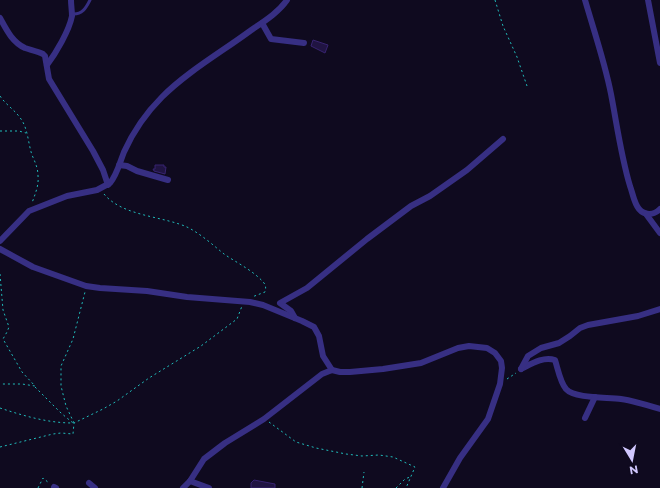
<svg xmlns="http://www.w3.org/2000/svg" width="660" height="488" viewBox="0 0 660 488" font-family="Montserrat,sans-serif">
  <rect width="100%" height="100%" fill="#0f0a1f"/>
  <g fill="#201442" stroke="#372370">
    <path d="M 313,40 L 328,45 L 325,53 L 311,46 Z"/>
    <path d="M 155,165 L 164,165 L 164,167 L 166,167 L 165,174 L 154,171 L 153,169 L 155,169 Z"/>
    <path d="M 254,480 L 275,484 L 275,488 L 251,488 L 251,483 Z"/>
  </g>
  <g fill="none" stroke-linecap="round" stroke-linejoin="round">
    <g stroke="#20bbba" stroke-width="1" stroke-dasharray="2 3" stroke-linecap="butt">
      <path d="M 495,0 L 503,26 L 517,57 L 527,86"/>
      <path d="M 0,96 C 6,105 15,110 21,119 C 28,129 28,143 32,155 C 35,162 38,168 38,176 C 39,186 35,194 32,203"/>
      <path d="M 0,131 L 19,131 L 26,133"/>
      <path d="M 104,194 C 123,217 165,216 189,228 C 202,235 213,245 224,254 C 237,263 254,271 264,283 C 266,286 266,288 265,292 L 252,297"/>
      <path d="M 0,274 L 3,310 L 9,327 L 7,332 L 3,339 L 22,372 L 35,386 L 22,384 L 0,384"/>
      <path d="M 507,379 L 516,373"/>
      <path d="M 35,387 L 61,413 L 73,423"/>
      <path d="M 0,408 C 24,416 48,423 73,423"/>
      <path d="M 269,422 L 296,442 L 316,448 L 346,454 L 362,456 L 379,455 L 393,457 L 415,467 L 406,488"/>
      <path d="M 74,423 L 66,406 L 61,386 L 61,366 L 73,339 L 85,292"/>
      <path d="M 0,447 L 53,434 L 61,433 L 73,434 L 74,423 L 103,409 L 117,401 L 149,378 L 201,346 L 237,319 L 242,306"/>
      <path d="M 38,488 L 43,478 L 49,483"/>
      <path d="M 362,488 L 364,472"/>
      <path d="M 396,488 L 405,479 L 410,477"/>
    </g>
    <path stroke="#372f83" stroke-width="3" d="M 72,14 C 82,15 86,8 90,0"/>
    <g stroke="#372f83" stroke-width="6">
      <path d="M 585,0 C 594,31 605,63 611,94 C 617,125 621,156 630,186 C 633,194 634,203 639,209 C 645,216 654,215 660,209"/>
      <path d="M 648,0 L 660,63"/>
      <path d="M 0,18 C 6,29 12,42 25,48 C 31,50 37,51 43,54 L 45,56 L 49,79 L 93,151 L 103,170 L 108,185"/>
      <path d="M 262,23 L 271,39 L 304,43"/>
      <path d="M 47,65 C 56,53 69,31 72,16 C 72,11 71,5 71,0"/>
      <path d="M 119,165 L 127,166 L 137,171 L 168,180"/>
      <path d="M 646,214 L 660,233"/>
      <path d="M 0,241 L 29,211 L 67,196 L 97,190 L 110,183 C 117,175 120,162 124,152 C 133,132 146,113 162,97 C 187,72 220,53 250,31 C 263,22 278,13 287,0"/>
      <path d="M 0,249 L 33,267 L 86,286 L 100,288 L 147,291 L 187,297 L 250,302 L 263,305 L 302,321 L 314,327 L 319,336 L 323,356 L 332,370"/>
      <path d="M 295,318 L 291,311 L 280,303 L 307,288 L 367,239 L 411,206 L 430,196 L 467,170 L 503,139"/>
      <path d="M 521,369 C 531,364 543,356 555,360 C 558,369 560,382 566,389 C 575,399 608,397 621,399 C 634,401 647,405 660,409"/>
      <path d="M 521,369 L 528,356 L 541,348 L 559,343 L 570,336 L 580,328 L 588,325 L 638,316 L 660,309"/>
      <path d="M 585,418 L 595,397"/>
      <path d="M 190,481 L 209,488"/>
      <path d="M 89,483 L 95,488"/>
      <path d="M 54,487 L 56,488"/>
      <path d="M 183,488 L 190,481 L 204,459 L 225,443 L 264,419 L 322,374 L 332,370 L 340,372 L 350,372 L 383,369 L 421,363 L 458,348 L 469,346 L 487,348 L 495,353 L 501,361 L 502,368 L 500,384 L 488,419 L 460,458 L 443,488"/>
    </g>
  </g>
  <g transform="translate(632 460) rotate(170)" stroke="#0f0a1f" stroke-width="3" paint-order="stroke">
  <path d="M0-3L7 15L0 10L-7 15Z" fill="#d1c8ff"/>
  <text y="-6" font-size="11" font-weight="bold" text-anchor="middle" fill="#d1c8ff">N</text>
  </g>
</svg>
